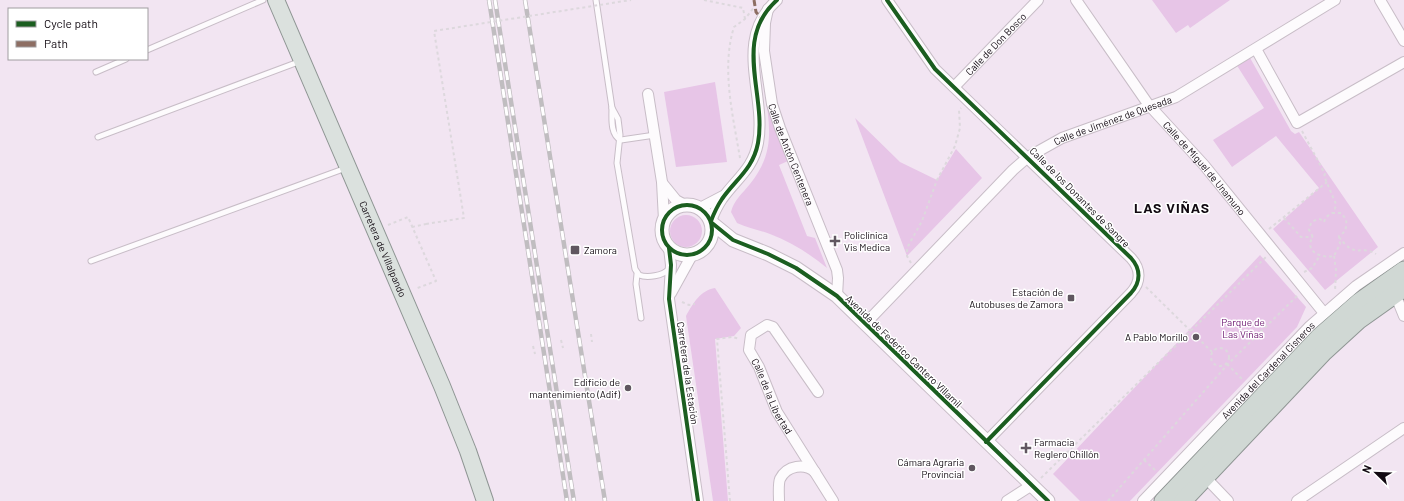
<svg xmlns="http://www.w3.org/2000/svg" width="1404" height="501" viewBox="0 0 1404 501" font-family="Barlow,sans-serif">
  <rect width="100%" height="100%" fill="#f2e5f2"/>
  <g fill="#e7c5e7">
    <path d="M 1152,0 L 1230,0 L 1190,28 L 1188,25 L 1176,33 Z"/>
    <path d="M 1249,56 L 1291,131 L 1295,134 L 1299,132 L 1378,247 L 1325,290 L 1273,229 L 1319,188 L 1276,136 L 1232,167 L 1213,140 L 1264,108 L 1236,64 Z"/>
    <path d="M 715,82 L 727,162 L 676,167 L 664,92 Z"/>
    <path d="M 765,92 L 788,161 L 779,165 L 807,236 L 815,238 L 827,268 C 810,254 791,242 770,234 C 759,230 748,228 737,223 L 731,212 C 734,200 742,194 750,184 C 775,153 770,128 765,92 Z"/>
    <path d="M 855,118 L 900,162 L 937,180 L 956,149 L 982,178 L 907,256 Z"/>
    <circle cx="686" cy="231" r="16"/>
    <path d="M 1260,255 L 1306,307 L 1297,327 L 1130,501 L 1080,501 L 1053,474 Z"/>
    <path d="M 715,288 L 741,328 L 734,336 L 715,339 L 728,501 L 713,501 L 686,316 C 693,303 701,290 715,288 Z"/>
  </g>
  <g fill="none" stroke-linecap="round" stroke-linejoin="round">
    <g stroke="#c8bdc7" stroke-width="7">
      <g id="service">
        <path d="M 596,0 L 612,108 C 612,118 610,135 621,140 L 655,135"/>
        <path d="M 147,50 L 263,0"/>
        <path d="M 96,72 L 126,59"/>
        <path d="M 612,108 L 618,119 L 620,135 L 617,163 L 635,269 L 639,275 C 647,278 663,276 669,269"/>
        <path d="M 98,137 L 301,61"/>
        <path d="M 91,261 L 346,168"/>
        <path d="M 637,274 L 636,284 L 641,318"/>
      </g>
    </g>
    <g stroke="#c8bdc7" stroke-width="12">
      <g id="minor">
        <path d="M 887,0 L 935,69 L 1131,258 C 1141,269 1141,282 1131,293 L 986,442"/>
        <path id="s1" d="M 1076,0 L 1148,104 L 1204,165 L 1324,313"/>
        <path d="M 1380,0 L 1404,41"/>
        <path id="s2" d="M 768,9 L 765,23 L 764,51 L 772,104 L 780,128 L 837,270 L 838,278 L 837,296"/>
        <path d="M 1256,49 L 1297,123 L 1404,62"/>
        <path id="s3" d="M 954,87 L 1038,0"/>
        <path d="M 648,94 L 662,182 L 664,220"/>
        <path d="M 663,184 L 676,200 L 685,205"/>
        <path d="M 700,208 L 723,196"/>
        <path d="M 711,221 C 714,213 718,205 722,199 C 736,179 753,169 758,143 C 767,95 732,40 777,0"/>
        <path d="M 669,248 L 671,265 L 669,299 L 698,501"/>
        <path d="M 671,293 L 692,255"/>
        <path d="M 1395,294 L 1404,316"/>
        <path id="s4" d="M 865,324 L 1013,170 L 1028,157 L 1062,138 L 1176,97 L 1335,0"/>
        <path id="s5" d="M 818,392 L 773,327 L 767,325 L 751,335 L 749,350 L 759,367 L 777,412 L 833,501"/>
        <path d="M 1205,477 L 1228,501"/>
        <path d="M 779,501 C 779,495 778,484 780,479 C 787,465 805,463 815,472"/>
        <path d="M 1007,501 L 1032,485"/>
        <path id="s6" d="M 1143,501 L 1310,326 L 1356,286 L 1404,253"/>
        <path d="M 1297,501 L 1404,428"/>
      </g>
    </g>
    <g stroke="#c8bdc7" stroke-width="15">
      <g id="tertiary">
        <circle cx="687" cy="230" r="25"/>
        <path d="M 712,223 L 733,240 L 768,254 L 796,268 L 837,296 L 1048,501"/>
      </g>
    </g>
    <g stroke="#8f9694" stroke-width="18">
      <g id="primary">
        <path id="s7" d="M 276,0 L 442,386 L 468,451 L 485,501"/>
      </g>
    </g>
    <g stroke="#8f9694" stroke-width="19">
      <g id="trunk">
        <path d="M 1163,501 L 1318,338 L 1359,302 L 1404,270"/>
        <path d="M 1183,501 L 1324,352 L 1359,320 L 1404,288"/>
      </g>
    </g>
    <g stroke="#ddd8dd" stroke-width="2" stroke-dasharray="3 3" stroke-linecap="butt">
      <path d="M 704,0 L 743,8 L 745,19"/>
      <path d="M 1302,131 L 1325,174 L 1324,176 L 1336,204 L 1334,213"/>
      <path d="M 740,158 C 733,116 721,68 734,27 L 745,19 L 755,6"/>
      <path d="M 1332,213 L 1341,213 L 1346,219 C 1347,227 1346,232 1339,236 L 1340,244 L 1334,256 C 1322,259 1303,251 1313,237 L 1309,230 C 1310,223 1313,220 1320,219 L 1324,222 L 1326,217 Z"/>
      <path d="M 1284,218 L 1301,237 L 1313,237"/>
      <path d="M 388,225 L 408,217 L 436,281 L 415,289"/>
      <path d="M 412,227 L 426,224"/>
      <path d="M 1269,229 L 1327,182"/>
      <path d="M 1339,237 C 1356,260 1360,244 1376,254"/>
      <path d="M 1334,256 L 1336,270 L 1335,291"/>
      <path d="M 911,263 L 907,256 L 907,248 L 922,221 L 937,180 L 955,146 L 960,128 L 959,110 L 961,108"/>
      <path d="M 1304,272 L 1312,268 L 1319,257"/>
      <path d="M 1146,287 L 1212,352"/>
      <path d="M 682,302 L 689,305 L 695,304"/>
      <path d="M 591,334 L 592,342"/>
      <path d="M 561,340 L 563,348"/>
      <path d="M 533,346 L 535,354"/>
      <circle cx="1220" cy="357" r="9"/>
      <path d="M 1227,364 L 1242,379"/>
      <path d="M 1144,460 L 1155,470"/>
      <path d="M 1041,478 L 1266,257"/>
      <path d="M 730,501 L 717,339 L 732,337 L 740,339"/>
      <path d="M 1108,501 L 1227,365 L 1297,296"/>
    </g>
    <use href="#service" stroke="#fdfbfd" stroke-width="5"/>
    <use href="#minor" stroke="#fdfbfd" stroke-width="10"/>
    <use href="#tertiary" stroke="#fdfbfd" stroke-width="13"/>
    <use href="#primary" stroke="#dbe1de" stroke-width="16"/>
    <use href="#trunk" stroke="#d0d8d4" stroke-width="17"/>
    <g stroke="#c0bdc0" stroke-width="4.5">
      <g id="rail">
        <path d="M 489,0 L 567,501"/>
        <path d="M 495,0 L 574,501"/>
        <path d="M 525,0 L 605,501"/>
      </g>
    </g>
    <use href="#rail" stroke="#fff" stroke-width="3" stroke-dasharray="9" stroke-linecap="butt"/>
    <path stroke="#ddd8dd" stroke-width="2" stroke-dasharray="3 3" stroke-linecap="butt" d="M 426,224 L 464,218 L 434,31 L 631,0"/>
    <path stroke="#8d6e63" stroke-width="3" stroke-dasharray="6 3" stroke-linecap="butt" d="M 754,0 L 756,12 L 762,19"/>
    <g stroke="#fff" stroke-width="6">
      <g id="cycleway">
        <path d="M 887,0 L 935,69 L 1131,258 C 1141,269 1141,282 1131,293 L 986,442"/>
        <circle cx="687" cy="230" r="25"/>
        <path d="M 711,221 C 714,213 718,205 722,199 C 736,179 753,169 758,143 C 767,95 732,40 777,0"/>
        <path d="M 712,223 L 733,240 L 768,254 L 796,268 L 837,296 L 1048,501"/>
        <path d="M 669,248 L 671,265 L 669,299 L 698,501"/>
      </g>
    </g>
    <use href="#cycleway" stroke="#1b5e20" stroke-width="4"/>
  </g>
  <g fill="#605760" stroke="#fff" stroke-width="1.5">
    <path d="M833 235h4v4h4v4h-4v4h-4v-4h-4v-4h4z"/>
    <rect x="570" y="245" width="10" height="10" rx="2"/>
    <rect x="1067" y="294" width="8" height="8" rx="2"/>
    <circle cx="1196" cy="337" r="4"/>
    <circle cx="628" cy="388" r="4"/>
    <path d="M1024 442h4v4h4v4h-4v4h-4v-4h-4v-4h4z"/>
    <circle cx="972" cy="468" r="4"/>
  </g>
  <g text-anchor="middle" stroke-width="3" stroke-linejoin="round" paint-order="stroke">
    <g font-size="10" fill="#120a12" stroke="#fff">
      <text dy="4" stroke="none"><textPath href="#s3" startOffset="60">Calle de Don Bosco</textPath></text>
      <text dy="4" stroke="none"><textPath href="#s4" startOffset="326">Calle de Jiménez de Quesada</textPath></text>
      <text dy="4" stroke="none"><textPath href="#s2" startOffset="150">Calle de Antón Centenera</textPath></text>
      <text dy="4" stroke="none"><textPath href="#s1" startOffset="212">Calle de Miguel de Unamuno</textPath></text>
      <text transform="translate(1080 197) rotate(45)" y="4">Calle de los Donantes de Sangre</text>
      <text dy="4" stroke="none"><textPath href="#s7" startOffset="271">Carretera de Villalpando</textPath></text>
      <text transform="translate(904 351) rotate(44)" y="4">Avenida de Federico Cantero Villamil</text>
      <text dy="4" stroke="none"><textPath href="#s6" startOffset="181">Avenida del Cardenal Cisneros</textPath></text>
      <text transform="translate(688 373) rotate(82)" y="4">Carretera de la Estación</text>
      <text dy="4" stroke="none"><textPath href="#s5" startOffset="171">Calle de la Libertad</textPath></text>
    </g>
    <g font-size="10" fill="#120a12" stroke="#fff" text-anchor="end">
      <text x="844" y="239" text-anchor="start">Policlínica<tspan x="844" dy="12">Vis Medica</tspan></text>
      <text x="584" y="254" text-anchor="start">Zamora</text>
      <text x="1063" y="296">Estación de<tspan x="1063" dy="12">Autobuses de Zamora</tspan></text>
      <text x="1188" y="341">A Pablo Morillo</text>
      <text x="620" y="386">Edificio de<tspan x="620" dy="12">mantenimiento (Adif)</tspan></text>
      <text x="1034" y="446" text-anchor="start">Farmacia<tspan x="1034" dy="12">Reglero Chillón</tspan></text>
      <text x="964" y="466">Cámara Agraria<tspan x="964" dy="12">Provincial</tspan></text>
    </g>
    <g font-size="10" fill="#6a126d" stroke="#fff">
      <text x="1243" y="326">Parque de<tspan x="1243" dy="12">Las Viñas</tspan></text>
    </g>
    <g font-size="14" font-weight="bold" letter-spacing="1" fill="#120a12" stroke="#fff">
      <text x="1172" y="213">LAS VIÑAS</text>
    </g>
  </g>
  <rect x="8" y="8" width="140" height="52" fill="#ffffff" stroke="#a09da0"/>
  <rect x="16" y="21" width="20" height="6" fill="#1b5e20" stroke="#a09da0"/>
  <text x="44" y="28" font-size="12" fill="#120a12">Cycle path</text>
  <rect x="16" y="41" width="20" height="6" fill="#8d6e63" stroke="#a09da0"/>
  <text x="44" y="48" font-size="12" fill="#120a12">Path</text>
  <g transform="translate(1376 473) rotate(293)" stroke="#ffffff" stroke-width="3" paint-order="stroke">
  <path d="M0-3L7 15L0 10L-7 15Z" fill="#120a12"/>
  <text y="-6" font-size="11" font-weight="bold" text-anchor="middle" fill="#120a12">N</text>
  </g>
</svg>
